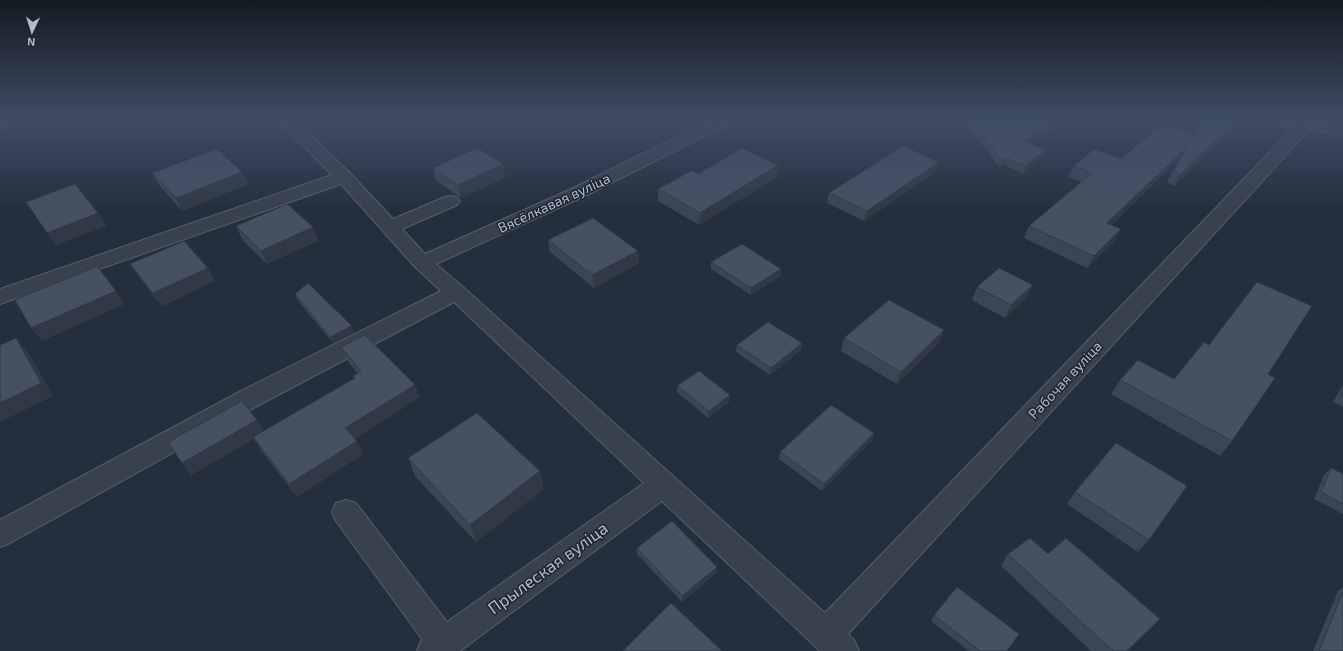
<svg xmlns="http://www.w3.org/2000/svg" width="1343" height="651" viewBox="0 0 1343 651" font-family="'Exo 2',sans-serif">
  <rect width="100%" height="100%" fill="#242f3e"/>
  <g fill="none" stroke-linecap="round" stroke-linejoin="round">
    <g stroke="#565f6c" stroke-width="2">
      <g id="minor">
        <path d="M 0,119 L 25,119 L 23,122 L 0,129 Z"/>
        <path d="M 277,119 L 294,119 L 350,173 L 393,219 L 445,197 L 451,196 L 457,197 L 460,201 L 457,205 L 402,229 L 425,254 L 571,189 L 714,119 L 735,119 L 733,122 L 583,197 L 436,264 L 463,287 L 825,613 L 1293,128 L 1257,122 L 1255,119 L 1298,119 L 1343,125 L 1343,135 L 1309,130 L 848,634 L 854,640 L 859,651 L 820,651 L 662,501 L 460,651 L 417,651 L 422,639 L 336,521 L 332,512 L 336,503 L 346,500 L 356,503 L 447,622 L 644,483 L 454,302 L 259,405 L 10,543 L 0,547 L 0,520 L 241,391 L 441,291 L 415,267 L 341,184 L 0,304 L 0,289 L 332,175 Z"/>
      </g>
    </g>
    <use href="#minor" fill="#38414e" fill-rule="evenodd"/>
  </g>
  <g fill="#3b4654">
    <path d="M 966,119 L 973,119 L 1046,150 L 1044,156 L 1023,173 L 1004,165 L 1000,168 L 965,123 Z"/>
    <path d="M 1235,126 L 1174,186 L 1167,182 L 1180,158 L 1111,225 L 1115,241 L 1087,268 L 1024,238 L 1029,226 L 1081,182 L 1068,177 L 1074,166 L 1121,159 L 1194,135 Z"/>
    <path d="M 503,164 L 505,177 L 461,198 L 436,180 L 433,168 Z"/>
    <path d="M 778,165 L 777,177 L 699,225 L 658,201 L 658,189 L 698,174 Z"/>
    <path d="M 936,171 L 864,221 L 827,203 L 829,193 Z"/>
    <path d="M 242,172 L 248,184 L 182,211 L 159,185 L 152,173 Z"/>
    <path d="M 236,226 L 319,240 L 267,264 L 242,239 Z"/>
    <path d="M 548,240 L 638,251 L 639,263 L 594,288 L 550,252 Z"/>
    <path d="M 711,262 L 781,276 L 751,295 L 711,269 Z"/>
    <path d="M 130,264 L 208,268 L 215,281 L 162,306 L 139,277 Z"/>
    <path d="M 1033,285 L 1027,297 L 1005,318 L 972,300 L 977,287 Z"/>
    <path d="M 295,294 L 352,326 L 354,333 L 333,343 L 298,301 Z"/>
    <path d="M 844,338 L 939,343 L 897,384 L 841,351 Z"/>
    <path d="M 802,343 L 801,350 L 770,375 L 736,352 L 737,345 Z"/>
    <path d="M 341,347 L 420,397 L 355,438 L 357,441 L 363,454 L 297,497 L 261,450 L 254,439 L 191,475 L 182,463 L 257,420 L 264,431 L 354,379 L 353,376 L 357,373 L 347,360 Z"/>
    <path d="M 1268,374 L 1232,441 L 1220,456 L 1111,394 L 1120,380 L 1174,379 Z"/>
    <path d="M 1343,384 L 1343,407 L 1333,402 Z"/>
    <path d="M 677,386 L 730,395 L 729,402 L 708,418 L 677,392 Z"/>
    <path d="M 872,440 L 822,491 L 779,459 L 780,452 Z"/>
    <path d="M 408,458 L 544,489 L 476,542 L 415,476 Z"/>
    <path d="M 1331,468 L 1343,474 L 1343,514 L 1314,499 L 1324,475 Z"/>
    <path d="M 1075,492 L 1149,540 L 1138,552 L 1067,504 Z"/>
    <path d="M 637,548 L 716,573 L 682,602 L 637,554 Z"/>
    <path d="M 1008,554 L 1127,651 L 1091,651 L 1001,566 Z"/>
    <path d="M 1343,587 L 1343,651 L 1313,651 L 1338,591 Z"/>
    <path d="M 934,615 L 1007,651 L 969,651 L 931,621 Z"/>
  </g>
  <g fill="#303945">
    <path d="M 1061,119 L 1069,119 L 1021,147 L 1024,141 Z"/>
    <path d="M 1237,119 L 1239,119 L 1235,126 L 1174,186 L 1180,175 Z"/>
    <path d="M 1188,146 L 1181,157 L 1100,235 L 1107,223 Z"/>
    <path d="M 1046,150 L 1044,156 L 1023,173 L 1025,166 Z"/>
    <path d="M 1007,158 L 1004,165 L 1000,168 L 1002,161 Z"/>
    <path d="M 939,162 L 936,171 L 864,221 L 867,211 Z"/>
    <path d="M 503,164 L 505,177 L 461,198 L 458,185 Z"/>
    <path d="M 778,165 L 777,177 L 699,225 L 700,213 Z"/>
    <path d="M 242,172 L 248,184 L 182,211 L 176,198 Z"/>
    <path d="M 98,213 L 107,226 L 56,245 L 47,233 Z"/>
    <path d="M 313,227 L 319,240 L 267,264 L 261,251 Z"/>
    <path d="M 1121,229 L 1115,241 L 1087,268 L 1094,256 Z"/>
    <path d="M 638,251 L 639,263 L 594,288 L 592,275 Z"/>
    <path d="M 208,268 L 215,281 L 162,306 L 153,293 Z"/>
    <path d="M 781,269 L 781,276 L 751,295 L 751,288 Z"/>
    <path d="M 1033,285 L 1027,297 L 1005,318 L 1011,305 Z"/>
    <path d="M 116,291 L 125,304 L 42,341 L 31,328 Z"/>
    <path d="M 352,326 L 354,333 L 333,343 L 330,337 Z"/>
    <path d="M 944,330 L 939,343 L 897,384 L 901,372 Z"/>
    <path d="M 16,338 L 27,350 L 53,396 L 0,422 L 0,403 Z"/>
    <path d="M 802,343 L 801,350 L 770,375 L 771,368 Z"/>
    <path d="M 415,385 L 420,397 L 352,441 L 345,428 Z"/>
    <path d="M 730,395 L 729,402 L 708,418 L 709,411 Z"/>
    <path d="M 257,420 L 265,433 L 191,475 L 182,463 Z"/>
    <path d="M 874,433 L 872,440 L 822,491 L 824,484 Z"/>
    <path d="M 357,441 L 363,454 L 297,497 L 289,484 Z"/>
    <path d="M 540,471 L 544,489 L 476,542 L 470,525 Z"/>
    <path d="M 717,567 L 716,573 L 682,602 L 682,596 Z"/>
  </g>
  <g fill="#455162" stroke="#303945">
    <path d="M 969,119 L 973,119 L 977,121 L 979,119 L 1061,119 L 1024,141 L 1046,150 L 1025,166 L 1007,158 L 1002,161 Z"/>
    <path d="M 1203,119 L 1237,119 L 1180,175 L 1174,170 L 1188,146 L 1107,223 L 1121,229 L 1094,256 L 1029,226 L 1092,173 L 1074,166 L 1094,149 L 1121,159 L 1162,124 L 1194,135 Z"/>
    <path d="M 903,146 L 939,162 L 867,211 L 829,193 Z"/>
    <path d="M 477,148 L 503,164 L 458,185 L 433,168 Z"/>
    <path d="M 742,148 L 778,165 L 700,213 L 658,189 L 693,170 L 698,174 Z"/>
    <path d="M 217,149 L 242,172 L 176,198 L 152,173 Z"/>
    <path d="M 75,184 L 98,213 L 47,233 L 26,202 Z"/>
    <path d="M 287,204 L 313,227 L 261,251 L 236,226 Z"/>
    <path d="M 593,218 L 638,251 L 592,275 L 548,240 Z"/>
    <path d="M 184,241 L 208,268 L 153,293 L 130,264 Z"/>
    <path d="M 742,244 L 781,269 L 751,288 L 711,262 Z"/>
    <path d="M 97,266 L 116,291 L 31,328 L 15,300 Z"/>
    <path d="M 999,268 L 1033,285 L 1011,305 L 977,287 Z"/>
    <path d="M 1257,282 L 1312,306 L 1268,374 L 1275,378 L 1232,441 L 1120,380 L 1138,360 L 1174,379 L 1204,342 L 1209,345 Z"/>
    <path d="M 308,283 L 352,326 L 330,337 L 295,294 Z"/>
    <path d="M 889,300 L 944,330 L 901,372 L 844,338 Z"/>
    <path d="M 768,322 L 802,343 L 771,368 L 737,345 Z"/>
    <path d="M 365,335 L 415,385 L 345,428 L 357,441 L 289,484 L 253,437 L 355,378 L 353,376 L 361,371 L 341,347 Z"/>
    <path d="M 16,338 L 41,383 L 0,403 L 0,345 Z"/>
    <path d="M 699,371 L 730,395 L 709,411 L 677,386 Z"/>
    <path d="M 1343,389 L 1343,397 L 1340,396 Z"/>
    <path d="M 242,401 L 257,420 L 182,463 L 168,442 Z"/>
    <path d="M 831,405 L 874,433 L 824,484 L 780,452 Z"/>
    <path d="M 477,413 L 540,471 L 470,525 L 408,458 Z"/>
    <path d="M 1116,443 L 1187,486 L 1149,540 L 1075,492 Z"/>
    <path d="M 1331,468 L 1343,474 L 1343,504 L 1321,492 Z"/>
    <path d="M 672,521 L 717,567 L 682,596 L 637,548 Z"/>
    <path d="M 1030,538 L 1048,554 L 1066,538 L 1160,619 L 1127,651 L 1113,651 L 1008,554 Z"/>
    <path d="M 957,587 L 1019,634 L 1007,651 L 980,651 L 934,615 Z"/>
    <path d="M 1343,592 L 1343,651 L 1319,651 Z"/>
    <path d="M 671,603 L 722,651 L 623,651 Z"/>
  </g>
  <linearGradient id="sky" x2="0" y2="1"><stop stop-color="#141a22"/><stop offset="0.57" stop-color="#3f4d63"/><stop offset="1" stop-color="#3f4d63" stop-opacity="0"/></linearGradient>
  <rect width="1343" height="210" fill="url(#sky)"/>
  <g text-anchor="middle" stroke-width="3" stroke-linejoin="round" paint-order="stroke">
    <g font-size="14" fill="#b4bcc9" stroke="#1d2633">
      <text transform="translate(554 203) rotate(-25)" y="5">Вясёлкавая вуліца</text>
      <text transform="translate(1065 380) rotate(-47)" y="5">Рабочая вуліца</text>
    </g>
    <g font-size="17" fill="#b4bcc9" stroke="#1d2633">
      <text transform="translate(548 568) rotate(-36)" y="6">Прылеская вуліца</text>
    </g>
  </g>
  <g transform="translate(32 32) rotate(184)" stroke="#1d2633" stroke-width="3" paint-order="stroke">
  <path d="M0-3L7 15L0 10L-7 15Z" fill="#b4bcc9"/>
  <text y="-6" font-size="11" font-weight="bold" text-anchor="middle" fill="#b4bcc9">N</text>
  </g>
</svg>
